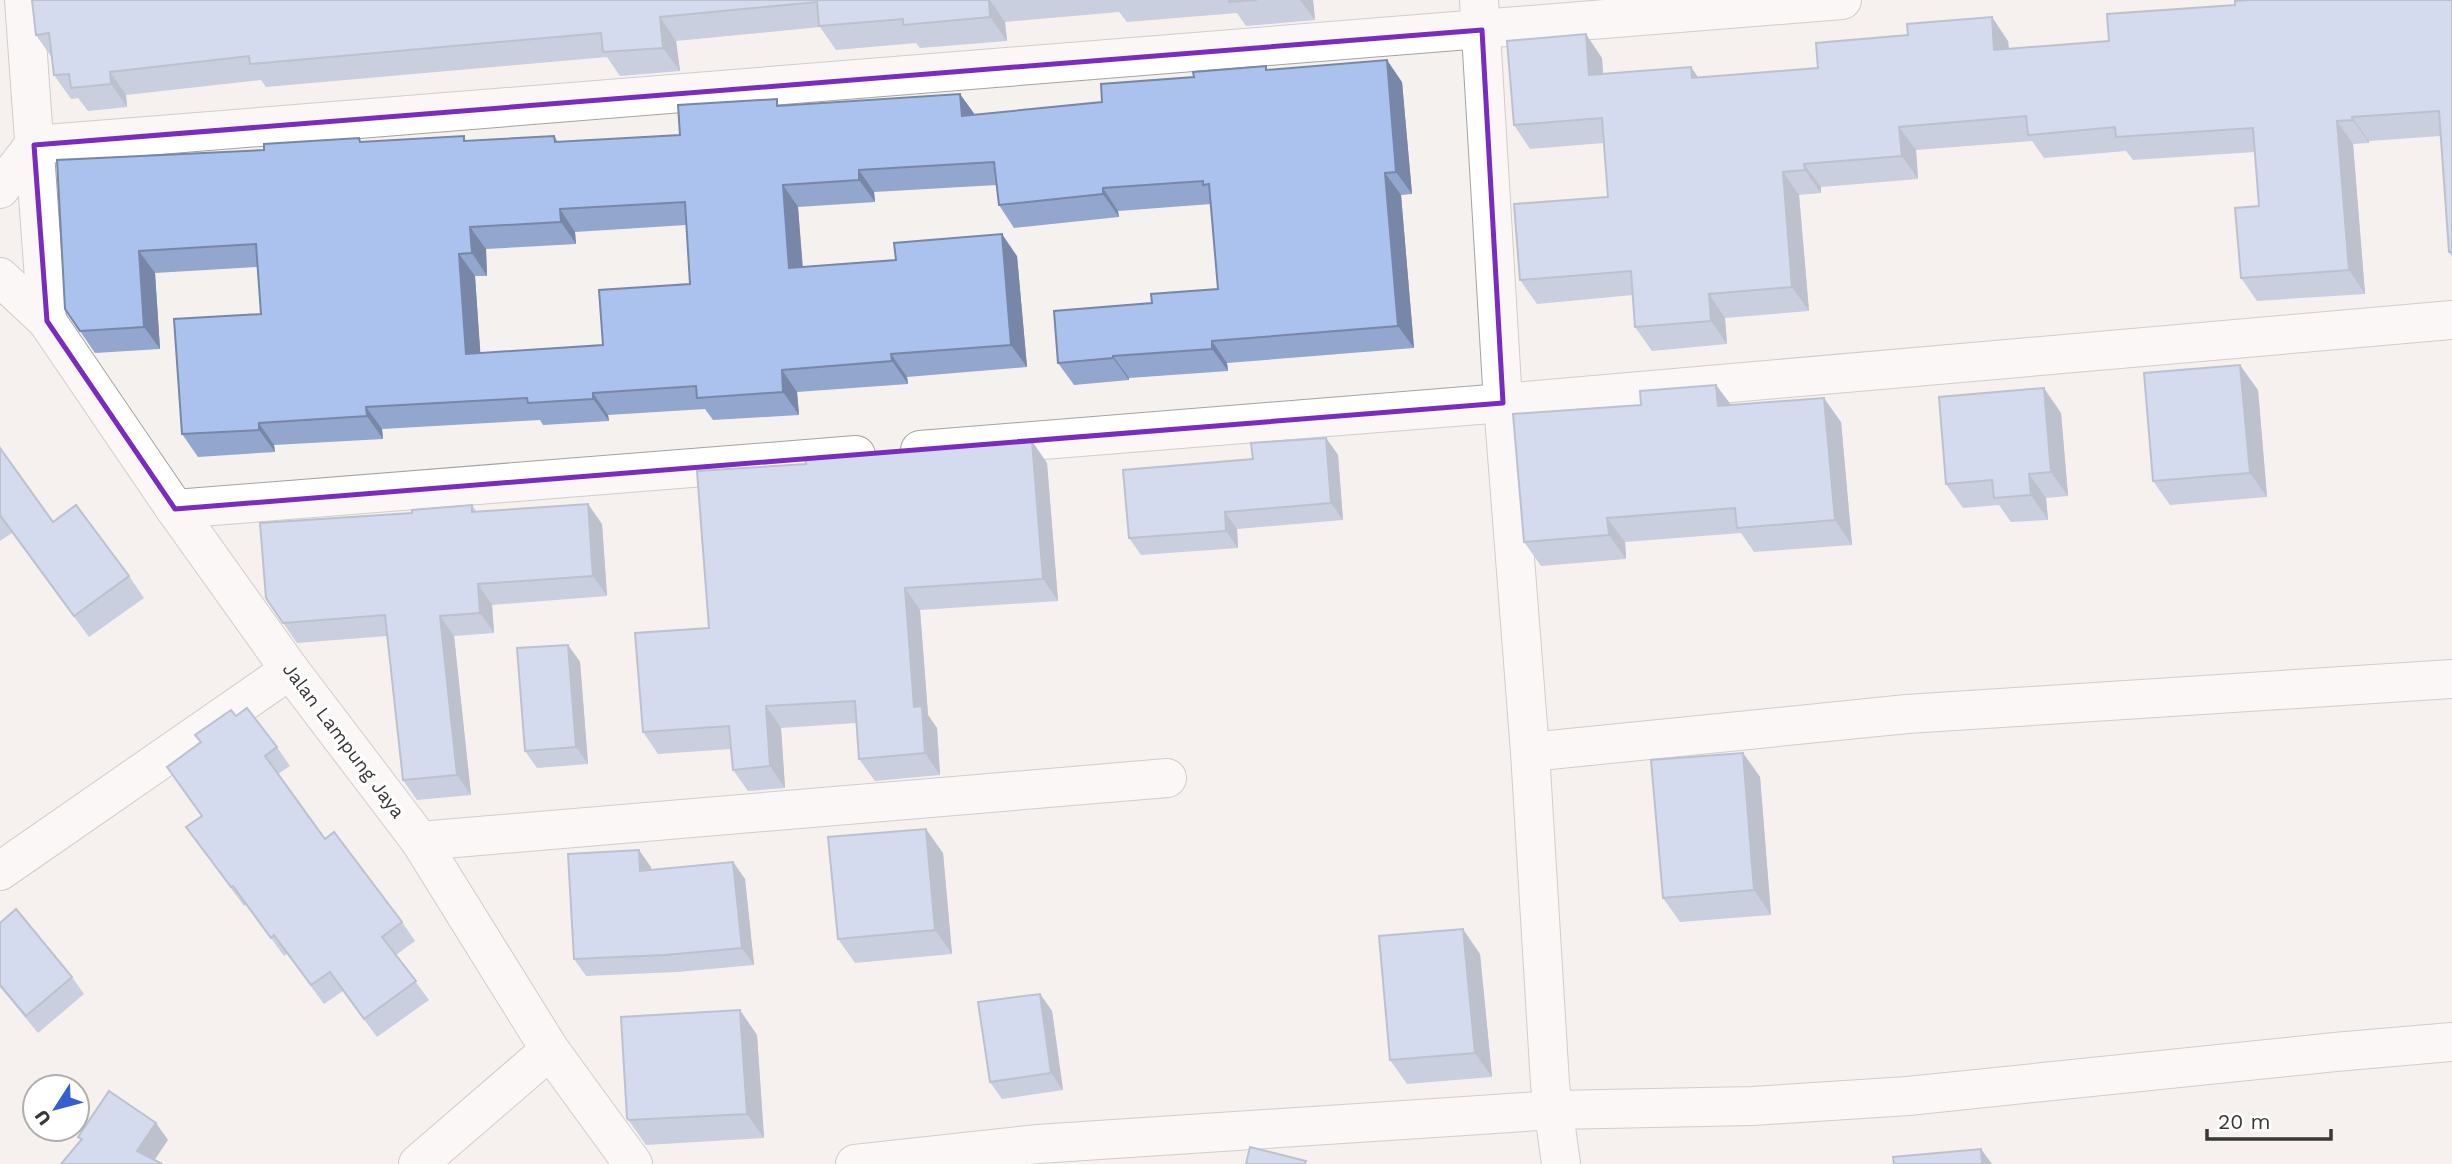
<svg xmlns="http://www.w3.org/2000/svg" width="2452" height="1164" viewBox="0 0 2452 1164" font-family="'Work Sans',sans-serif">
  <rect width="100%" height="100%" fill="#f5f1ee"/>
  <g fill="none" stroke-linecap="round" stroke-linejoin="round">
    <g stroke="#a6a29f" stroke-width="40">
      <g id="minor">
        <path d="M 24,0 L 47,321"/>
        <path d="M 1479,0 L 1503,403 L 1530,752 L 1550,1084 L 1561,1164"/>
        <path d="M 0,189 L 34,145 L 1842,0"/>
        <path d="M 0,277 L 47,321 L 175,509 L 290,670 L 420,841 L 550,1050 L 633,1164"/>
        <path d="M 920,450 L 1503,403 L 2452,320"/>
        <path d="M 175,509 L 856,455"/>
        <path d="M 1530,752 L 1907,714 L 2452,679"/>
        <path d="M 420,841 L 1167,778"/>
        <path d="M 0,871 L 290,670"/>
        <path d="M 418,1164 L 550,1050"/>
        <path d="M 855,1164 L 1038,1144 L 1465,1116 L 1554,1110 L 1753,1106 L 1908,1096 L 2335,1052 L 2452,1042"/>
      </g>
    </g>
    <use href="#minor" stroke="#fff" stroke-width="38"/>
  </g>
  <g fill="#93a6cd" fill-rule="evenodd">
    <path d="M 32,0 L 1313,0 L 1315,20 L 1246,26 L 1237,13 L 1127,22 L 1119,12 L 1005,22 L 1007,41 L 920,48 L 916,43 L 836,50 L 820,27 L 676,41 L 680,71 L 620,76 L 607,57 L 266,87 L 261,80 L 126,95 L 127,107 L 88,111 L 78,98 L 71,99 L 54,75 L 52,58 L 36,35 Z"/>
    <path d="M 2452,0 L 2452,257 L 2449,252 L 2441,136 L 2369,141 L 2369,143 L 2353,144 L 2365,294 L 2257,301 L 2241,278 L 2259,206 L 2255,152 L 2133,160 L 2126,151 L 2044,158 L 2032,141 L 1916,150 L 1918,179 L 1821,187 L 1821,193 L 1799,195 L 1809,311 L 1725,318 L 1727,344 L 1652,351 L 1635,327 L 1633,295 L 1537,304 L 1520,280 L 1608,197 L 1604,143 L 1530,149 L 1514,125 L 1602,58 L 1603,74 L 1698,77 L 1818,68 L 2008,41 L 2009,49 L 2109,41 Z"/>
    <path d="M 1268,70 L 1402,82 L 1412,194 L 1401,195 L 1414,348 L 1227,363 L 1228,371 L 1129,378 L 1129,380 L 1074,385 L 1058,363 L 1152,303 L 1218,289 L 1211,204 L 1118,211 L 1119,217 L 1014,228 L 999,205 L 997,185 L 874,192 L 875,202 L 798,207 L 803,267 L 1017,256 L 1027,367 L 907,377 L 908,384 L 797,392 L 799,415 L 713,420 L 705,409 L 608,415 L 609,421 L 543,425 L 540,420 L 382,429 L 383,439 L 274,445 L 275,452 L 198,457 L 182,434 L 261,314 L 258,267 L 155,273 L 160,349 L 95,353 L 65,309 L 264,150 L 362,142 L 468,141 L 554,136 L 558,142 L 680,135 L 781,106 L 975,115 L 1102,102 L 1194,77 ZM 686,225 L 690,284 L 603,345 L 480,353 L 475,276 L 487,276 L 486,249 L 576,244 L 575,232 Z"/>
    <path d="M 1716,385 L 1731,405 L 1841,422 L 1852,545 L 1754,552 L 1741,533 L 1625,542 L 1626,559 L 1541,566 L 1524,542 L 1641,405 Z"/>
    <path d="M 2258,390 L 2267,497 L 2170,505 L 2153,481 Z"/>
    <path d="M 2061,413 L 2068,496 L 2046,498 L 2048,520 L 2011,522 L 1999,505 L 1963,508 L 1946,484 Z"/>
    <path d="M 1326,438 L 1338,455 L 1343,520 L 1237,529 L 1238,548 L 1141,555 L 1129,538 L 1253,459 Z"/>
    <path d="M 0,448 L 53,522 L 129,576 L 144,598 L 89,637 L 12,533 L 0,541 Z"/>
    <path d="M 1047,463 L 1058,601 L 920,610 L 928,715 L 937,728 L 940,775 L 875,781 L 859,759 L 856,723 L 781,728 L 785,788 L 748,791 L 733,770 L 731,749 L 658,754 L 643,732 L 709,628 Z"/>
    <path d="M 472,505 L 476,511 L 602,524 L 607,596 L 492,605 L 494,633 L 454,636 L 471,795 L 417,800 L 403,780 L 387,636 L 297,643 L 266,598 L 412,513 Z"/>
    <path d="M 568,645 L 580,662 L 588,764 L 537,768 L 525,751 Z"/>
    <path d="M 236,716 L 277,747 L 290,766 L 278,774 L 325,839 L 402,922 L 415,941 L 396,955 L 429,1000 L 377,1037 L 343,991 L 324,1004 L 287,954 L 284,956 L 246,904 L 244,906 L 186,827 L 202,816 Z"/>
    <path d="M 1743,753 L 1760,777 L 1771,915 L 1680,922 L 1663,898 Z"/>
    <path d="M 943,853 L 952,954 L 855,963 L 838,939 Z"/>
    <path d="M 733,862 L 745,879 L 754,965 L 677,972 L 586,976 L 574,959 L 651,867 L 651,870 Z"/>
    <path d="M 0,923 L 72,977 L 84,994 L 38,1033 L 0,987 Z"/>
    <path d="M 1480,954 L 1492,1077 L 1407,1084 L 1390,1060 Z"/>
    <path d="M 1040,994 L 1052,1011 L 1063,1090 L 1002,1099 L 990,1082 Z"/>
    <path d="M 757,1035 L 764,1138 L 646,1145 L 627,1118 Z"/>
  </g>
  <g fill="#7887a7">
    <path d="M 989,0 L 990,0 L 1005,22 L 1007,41 L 990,17 Z"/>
    <path d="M 1300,0 L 1313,0 L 1315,20 Z"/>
    <path d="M 660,17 L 676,41 L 680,71 L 663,48 Z"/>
    <path d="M 1992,17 L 2008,41 L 2011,73 L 1994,50 Z"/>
    <path d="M 1586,34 L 1602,58 L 1605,98 L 1589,75 Z"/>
    <path d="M 1387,60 L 1402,82 L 1412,194 L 1396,172 Z"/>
    <path d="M 1691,67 L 1707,90 L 1692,78 Z"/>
    <path d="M 110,72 L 126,95 L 127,107 L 111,84 Z"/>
    <path d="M 960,94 L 976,116 L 962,116 Z"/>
    <path d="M 2352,117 L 2369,141 L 2369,143 L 2353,120 Z"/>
    <path d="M 2337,121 L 2353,144 L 2365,294 L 2349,270 Z"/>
    <path d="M 1899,127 L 1916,150 L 1918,179 L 1902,156 Z"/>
    <path d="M 1804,164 L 1821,187 L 1821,193 L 1805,170 Z"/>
    <path d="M 859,170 L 874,192 L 875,202 L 859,180 Z"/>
    <path d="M 1783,172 L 1799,195 L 1809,311 L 1792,287 Z"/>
    <path d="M 1385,173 L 1401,195 L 1414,348 L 1398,326 Z"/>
    <path d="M 783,185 L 798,207 L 804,290 L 789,268 Z"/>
    <path d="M 1103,188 L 1118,211 L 1119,217 L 1103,194 Z"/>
    <path d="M 560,209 L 575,232 L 576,244 L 561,222 Z"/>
    <path d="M 470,227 L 486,249 L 487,276 L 472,253 Z"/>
    <path d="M 1002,234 L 1017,256 L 1027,367 L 1011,345 Z"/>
    <path d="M 139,251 L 155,273 L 160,349 L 144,327 Z"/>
    <path d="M 459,254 L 475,276 L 482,376 L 466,354 Z"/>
    <path d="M 1709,294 L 1725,318 L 1727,344 L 1711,321 Z"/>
    <path d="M 1212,341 L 1227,363 L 1228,371 L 1212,349 Z"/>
    <path d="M 891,354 L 907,377 L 908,384 L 892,361 Z"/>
    <path d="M 1113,356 L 1129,378 L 1129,380 L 1113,358 Z"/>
    <path d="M 2240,365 L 2258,390 L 2267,497 L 2250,473 Z"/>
    <path d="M 782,370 L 797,392 L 799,415 L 783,392 Z"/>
    <path d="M 1716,385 L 1734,409 L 1718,406 Z"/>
    <path d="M 2044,388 L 2061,413 L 2068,496 L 2051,472 Z"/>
    <path d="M 593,393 L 608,415 L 609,421 L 593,399 Z"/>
    <path d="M 1824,398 L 1841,422 L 1852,545 L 1835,520 Z"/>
    <path d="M 366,407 L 382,429 L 383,439 L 367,416 Z"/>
    <path d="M 259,423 L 274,445 L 275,452 L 259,430 Z"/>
    <path d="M 1326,438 L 1338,455 L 1343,520 L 1331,503 Z"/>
    <path d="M 1032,441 L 1047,463 L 1058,601 L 1043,579 Z"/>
    <path d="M 2029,474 L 2046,498 L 2048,520 L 2031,495 Z"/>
    <path d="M 588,504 L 602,524 L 607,596 L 593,576 Z"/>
    <path d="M 1225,512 L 1237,529 L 1238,548 L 1226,531 Z"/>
    <path d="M 1607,518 L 1625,542 L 1626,559 L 1609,535 Z"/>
    <path d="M 478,584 L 492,605 L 494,633 L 480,613 Z"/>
    <path d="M 905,588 L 920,610 L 928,715 L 937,728 L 940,775 L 925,753 L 914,707 Z"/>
    <path d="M 440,616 L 454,636 L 471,795 L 457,775 Z"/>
    <path d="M 568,645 L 580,662 L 588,764 L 576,747 Z"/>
    <path d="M 766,706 L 781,728 L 785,788 L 770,766 Z"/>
    <path d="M 1743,753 L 1760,777 L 1771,915 L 1754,890 Z"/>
    <path d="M 926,829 L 943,853 L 952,954 L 935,930 Z"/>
    <path d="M 639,850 L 651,867 L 652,888 L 640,871 Z"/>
    <path d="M 733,862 L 745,879 L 754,965 L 742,948 Z"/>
    <path d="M 1463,929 L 1480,954 L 1492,1077 L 1475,1053 Z"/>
    <path d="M 1040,994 L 1052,1011 L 1063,1090 L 1051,1073 Z"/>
    <path d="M 740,1010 L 757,1035 L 764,1138 L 747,1114 Z"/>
    <path d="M 156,1123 L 168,1140 L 152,1164 L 137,1151 Z"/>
    <path d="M 1981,1149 L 1992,1164 L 1982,1164 Z"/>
  </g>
  <g fill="#abc1ee" stroke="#7887a7" stroke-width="2" fill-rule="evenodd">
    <path d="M 32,0 L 989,0 L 990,17 L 903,25 L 903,19 L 819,26 L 817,2 L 660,17 L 663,48 L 603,52 L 601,33 L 250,64 L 249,56 L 110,72 L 111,84 L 71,88 L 69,74 L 54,75 L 49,33 L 36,35 Z"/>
    <path d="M 1229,0 L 1257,0 L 1229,2 Z"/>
    <path d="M 2249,0 L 2452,0 L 2452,252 L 2449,252 L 2439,111 L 2352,117 L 2353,120 L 2337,121 L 2349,270 L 2241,278 L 2235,208 L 2259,206 L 2253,128 L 2116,137 L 2115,127 L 2028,135 L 2026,116 L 1899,127 L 1902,156 L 1804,164 L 1805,170 L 1783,172 L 1792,287 L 1709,294 L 1711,321 L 1635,327 L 1631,271 L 1520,280 L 1514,204 L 1608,197 L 1602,118 L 1514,125 L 1507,41 L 1586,34 L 1589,75 L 1691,67 L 1692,78 L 1818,68 L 1816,43 L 1908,35 L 1907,24 L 1992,17 L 1994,50 L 2109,41 L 2107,14 L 2235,5 L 2235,1 Z"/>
    <path d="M 1387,60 L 1396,172 L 1385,173 L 1398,326 L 1212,341 L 1212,349 L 1113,356 L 1113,358 L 1058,363 L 1054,311 L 1152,303 L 1151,294 L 1218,289 L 1209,184 L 1203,185 L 1203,181 L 1103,188 L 1103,194 L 999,205 L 994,162 L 859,170 L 859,180 L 783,185 L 789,268 L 896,260 L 894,243 L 1002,234 L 1011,345 L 891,354 L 892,361 L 782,370 L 783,392 L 697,398 L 696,386 L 593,393 L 593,399 L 528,403 L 527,398 L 366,407 L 367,416 L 259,423 L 259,430 L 182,434 L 174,319 L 261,314 L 256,244 L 139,251 L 144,327 L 80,331 L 65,309 L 57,160 L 264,150 L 264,144 L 359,138 L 360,142 L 464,136 L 464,141 L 554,136 L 555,142 L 680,135 L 678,105 L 777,99 L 777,106 L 960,94 L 962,116 L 1102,102 L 1101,84 L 1194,77 L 1193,72 L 1266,66 L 1266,70 ZM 685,202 L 690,284 L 599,290 L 603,345 L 466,354 L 459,254 L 472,253 L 470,227 L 561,222 L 560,209 Z"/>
    <path d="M 2240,365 L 2250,473 L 2153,481 L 2144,373 Z"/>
    <path d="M 1716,385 L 1718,406 L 1824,398 L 1835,520 L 1737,528 L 1735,508 L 1607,518 L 1609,535 L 1524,542 L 1513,414 L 1641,405 L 1640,391 Z"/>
    <path d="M 2044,388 L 2051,472 L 2029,474 L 2031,495 L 1994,498 L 1992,480 L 1946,484 L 1939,397 Z"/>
    <path d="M 1326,438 L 1331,503 L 1225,512 L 1226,531 L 1129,538 L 1123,470 L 1253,459 L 1251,443 Z"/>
    <path d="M 1032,441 L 1043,579 L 905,588 L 914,707 L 922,706 L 925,753 L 859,759 L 855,701 L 766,706 L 770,766 L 733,770 L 729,726 L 643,732 L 635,633 L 709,628 L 697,471 L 806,464 L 805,458 Z"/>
    <path d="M 0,448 L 53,522 L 76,505 L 129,576 L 74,616 L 0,515 Z"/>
    <path d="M 588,504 L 593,576 L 478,584 L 480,613 L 440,616 L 457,775 L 403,780 L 385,615 L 283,623 L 266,598 L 260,523 L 412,513 L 412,510 L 472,505 L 472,512 Z"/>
    <path d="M 568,645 L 576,747 L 525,751 L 517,648 Z"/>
    <path d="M 247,708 L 277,747 L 265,756 L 325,839 L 334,832 L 402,922 L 382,937 L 416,981 L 364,1019 L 330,972 L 311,985 L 274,935 L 271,938 L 233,886 L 231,887 L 186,827 L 202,816 L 167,767 L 201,742 L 195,735 L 231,710 L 236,716 Z"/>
    <path d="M 1743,753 L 1754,890 L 1663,898 L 1651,760 Z"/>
    <path d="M 926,829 L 935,930 L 838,939 L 828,837 Z"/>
    <path d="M 639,850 L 640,871 L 733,862 L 742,948 L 665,955 L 574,959 L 568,854 Z"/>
    <path d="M 16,909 L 72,977 L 26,1016 L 0,985 L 0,923 Z"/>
    <path d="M 1463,929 L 1475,1053 L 1390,1060 L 1379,936 Z"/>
    <path d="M 1040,994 L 1051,1073 L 990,1082 L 978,1002 Z"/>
    <path d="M 740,1010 L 747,1114 L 629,1120 L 627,1118 L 621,1017 Z"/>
    <path d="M 109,1091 L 156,1123 L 137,1151 L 162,1164 L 61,1164 L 82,1139 L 78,1137 Z"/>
    <path d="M 1250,1147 L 1306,1161 L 1305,1164 L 1246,1164 Z"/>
    <path d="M 1981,1149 L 1982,1164 L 1894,1164 L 1893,1157 Z"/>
  </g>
  <path d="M0 0H2452V1164H0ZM 1482,30 L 1503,403 L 175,509 L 47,321 L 34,145 Z" fill="#f5f1ee" fill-opacity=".55" fill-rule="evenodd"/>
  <path fill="none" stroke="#7b2cbf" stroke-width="5" stroke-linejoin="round" d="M 1482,30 L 1503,403 L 175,509 L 47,321 L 34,145 Z"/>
  <g text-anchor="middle" stroke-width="7" stroke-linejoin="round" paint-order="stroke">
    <g font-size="19" fill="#3a3837" stroke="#fff">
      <text transform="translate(344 740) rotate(53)" y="7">Jalan Lampung Jaya</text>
    </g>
  </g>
  <g transform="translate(56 1108) rotate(234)"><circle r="33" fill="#ffffff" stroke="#b0afaf" stroke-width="2"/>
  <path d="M0-5L12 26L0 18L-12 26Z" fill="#355fcf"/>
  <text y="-10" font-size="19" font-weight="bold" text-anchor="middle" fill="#3a3837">U</text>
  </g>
  <path d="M2207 1129v10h124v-10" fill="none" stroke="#3a3837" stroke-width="3.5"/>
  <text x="2218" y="1129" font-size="21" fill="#3a3837" stroke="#ffffff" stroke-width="5" paint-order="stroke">20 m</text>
</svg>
